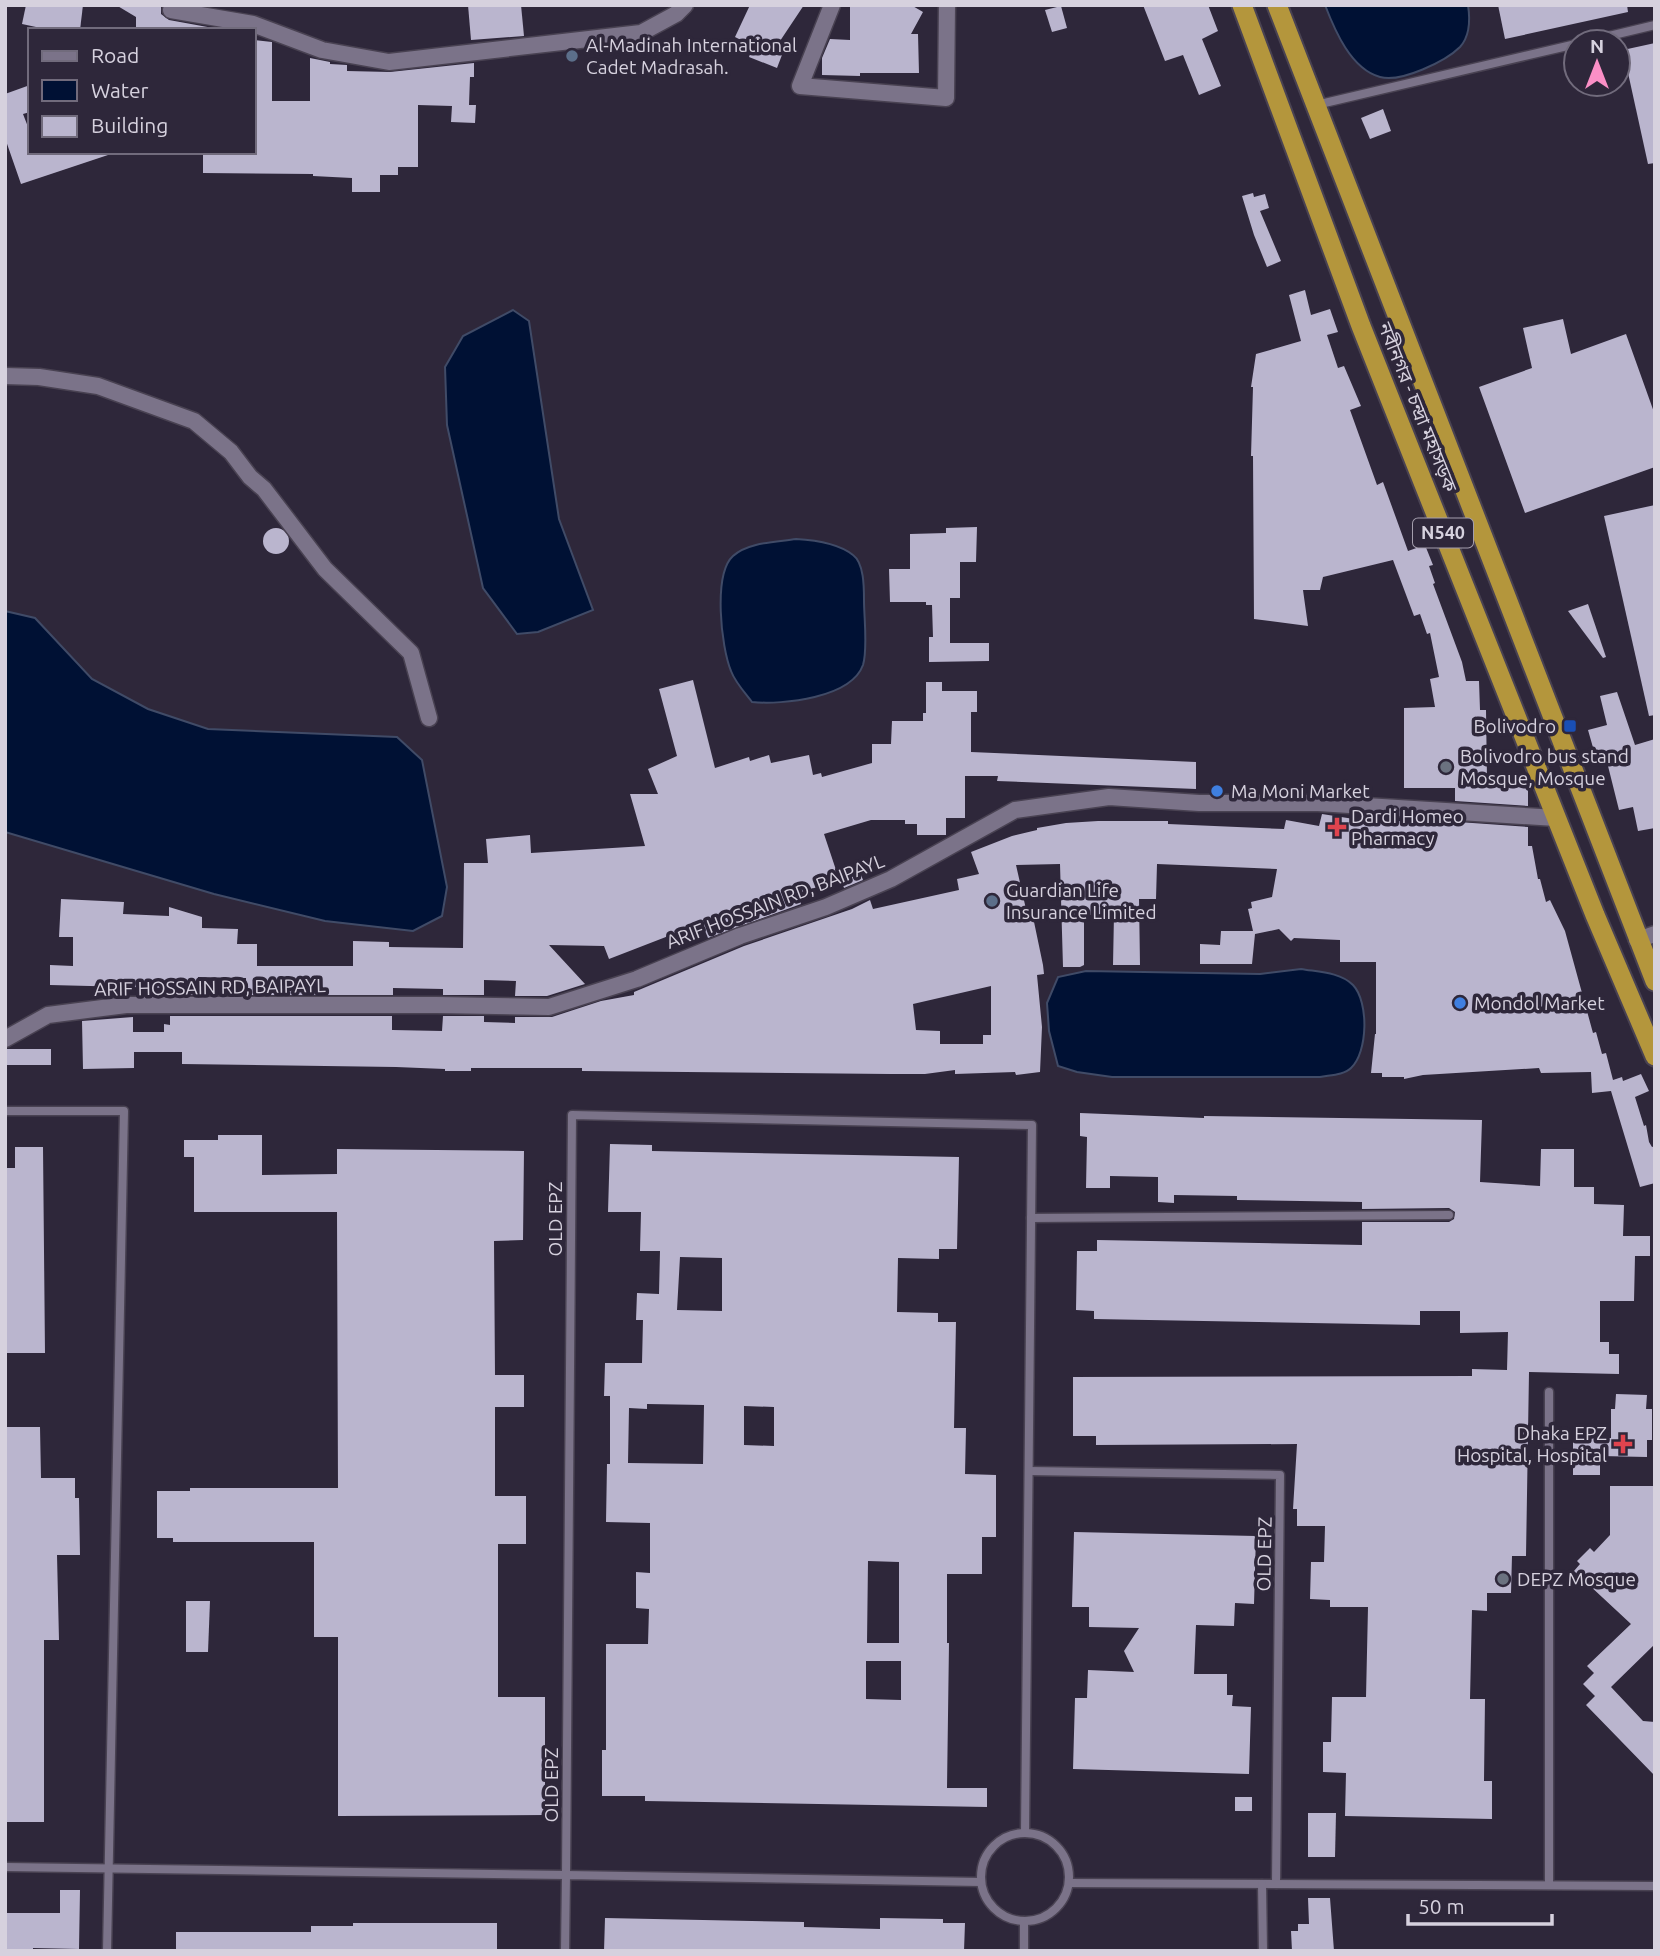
<svg xmlns="http://www.w3.org/2000/svg" width="1660" height="1956" viewBox="0 0 1660 1956" font-family="Ubuntu,'Noto Sans Bengali',sans-serif">
  <rect width="100%" height="100%" fill="#2e273a"/>
  <g fill="#001134" stroke="#404b67" stroke-width="2">
    <path d="M 1325,5 L 1468,5 C 1470,18 1470,36 1460,47 C 1446,61 1401,83 1380,77 C 1351,69 1335,31 1325,5 Z"/>
    <path d="M 513,310 L 529,321 L 559,519 L 593,610 L 538,632 L 517,634 L 483,588 L 447,425 L 445,367 L 463,336 Z"/>
    <path d="M 796,539 C 814,540 838,543 853,555 C 864,563 864,587 864,600 C 864,618 868,649 863,665 C 851,698 783,705 752,702 C 745,693 735,682 731,671 C 721,647 713,574 733,556 C 748,542 777,542 796,539 Z"/>
    <path d="M 5,611 L 35,618 L 92,679 L 148,709 L 208,729 L 397,737 L 422,760 L 447,887 L 442,916 L 413,931 L 325,921 L 214,894 L 5,832 Z"/>
    <path d="M 1301,969 C 1318,972 1340,972 1353,985 C 1369,1002 1368,1052 1351,1068 C 1344,1075 1330,1075 1320,1077 L 1112,1077 L 1077,1072 L 1058,1066 L 1049,1031 L 1047,1003 L 1058,977 L 1086,971 L 1260,974 Z"/>
  </g>
  <g fill="#bab5ce" fill-rule="evenodd">
    <path d="M 26,5 L 83,5 L 80,30 L 50,30 L 22,24 Z"/>
    <path d="M 116,5 L 161,5 L 161,14 L 169,20 L 224,30 L 136,27 L 136,17 Z"/>
    <path d="M 468,5 L 521,5 L 524,36 L 471,40 Z"/>
    <path d="M 750,5 L 804,5 L 778,44 L 785,47 L 777,68 L 749,57 L 753,46 L 735,37 Z"/>
    <path d="M 850,5 L 911,5 L 923,12 L 911,34 L 918,34 L 919,73 L 860,73 L 860,76 L 822,75 L 822,58 L 830,39 L 850,40 Z"/>
    <path d="M 1143,5 L 1208,5 L 1218,31 L 1202,39 L 1221,86 L 1199,95 L 1183,55 L 1165,61 Z"/>
    <path d="M 1498,5 L 1627,5 L 1628,12 L 1505,39 Z"/>
    <path d="M 1061,6 L 1067,28 L 1052,32 L 1045,10 Z"/>
    <path d="M 254,40 L 272,42 L 272,101 L 310,101 L 310,58 L 330,62 L 330,64 L 347,65 L 347,71 L 390,72 L 474,63 L 474,77 L 470,77 L 469,105 L 476,105 L 475,123 L 451,122 L 452,106 L 418,105 L 418,167 L 398,167 L 398,175 L 380,175 L 380,192 L 352,192 L 352,178 L 313,176 L 313,174 L 203,173 L 203,153 L 254,152 Z"/>
    <path d="M 1655,43 L 1655,163 L 1648,164 L 1623,50 Z"/>
    <path d="M 30,85 L 30,112 L 23,114 L 30,132 L 30,152 L 107,152 L 108,155 L 21,184 L 5,138 L 5,94 Z"/>
    <path d="M 1383,109 L 1391,131 L 1370,139 L 1361,118 Z"/>
    <path d="M 1253,193 L 1254,197 L 1265,194 L 1269,208 L 1260,211 L 1281,261 L 1267,267 L 1254,235 L 1242,196 Z"/>
    <path d="M 1305,290 L 1311,315 L 1330,309 L 1338,332 L 1327,335 L 1338,368 L 1344,366 L 1361,406 L 1350,410 L 1377,485 L 1383,482 L 1408,551 L 1425,545 L 1433,565 L 1429,566 L 1435,583 L 1433,584 L 1462,662 L 1466,681 L 1479,681 L 1480,710 L 1486,710 L 1487,780 L 1516,780 L 1516,787 L 1528,787 L 1528,806 L 1455,801 L 1455,788 L 1404,788 L 1404,708 L 1435,707 L 1430,679 L 1439,677 L 1430,633 L 1427,634 L 1420,614 L 1414,616 L 1393,560 L 1323,577 L 1320,590 L 1303,590 L 1308,626 L 1254,619 L 1253,456 L 1251,456 L 1253,387 L 1251,387 L 1256,354 L 1301,341 L 1289,295 Z"/>
    <path d="M 1563,319 L 1571,354 L 1626,334 L 1655,415 L 1655,467 L 1525,513 L 1479,387 L 1532,368 L 1523,328 Z"/>
    <path d="M 1655,505 L 1655,715 L 1649,716 L 1604,516 Z"/>
    <path d="M 977,527 L 976,562 L 960,562 L 960,598 L 950,598 L 950,643 L 989,643 L 989,661 L 929,662 L 929,637 L 933,637 L 932,605 L 926,605 L 926,602 L 890,602 L 889,569 L 910,569 L 910,534 L 946,533 L 946,528 Z"/>
    <circle cx="276" cy="541" r="13"/>
    <path d="M 1588,604 L 1606,657 L 1603,658 L 1568,611 Z"/>
    <path d="M 693,680 L 715,768 L 749,757 L 750,761 L 769,755 L 771,763 L 809,755 L 813,775 L 821,773 L 822,777 L 872,763 L 872,744 L 891,744 L 892,721 L 923,721 L 923,713 L 926,713 L 926,682 L 942,682 L 942,691 L 977,691 L 977,712 L 971,712 L 971,752 L 1196,762 L 1196,789 L 997,781 L 998,776 L 965,776 L 965,818 L 946,818 L 946,835 L 917,835 L 917,824 L 905,824 L 905,820 L 871,820 L 824,834 L 839,879 L 798,894 L 801,904 L 708,938 L 702,923 L 609,959 L 604,946 L 549,945 L 585,984 L 547,996 L 515,996 L 516,981 L 484,980 L 484,995 L 443,995 L 443,989 L 393,988 L 393,995 L 246,995 L 246,978 L 198,977 L 197,995 L 170,995 L 170,988 L 50,985 L 50,965 L 73,966 L 73,937 L 59,937 L 61,899 L 124,902 L 123,914 L 169,916 L 169,907 L 202,917 L 202,928 L 238,929 L 237,944 L 257,944 L 257,966 L 353,966 L 353,941 L 389,942 L 389,947 L 463,948 L 464,863 L 488,863 L 486,839 L 530,835 L 531,853 L 645,846 L 630,794 L 658,794 L 648,769 L 677,756 L 659,689 Z"/>
    <path d="M 1617,692 L 1635,745 L 1655,739 L 1655,828 L 1638,831 L 1633,807 L 1619,810 L 1607,762 L 1598,765 L 1588,730 L 1607,725 L 1600,696 Z"/>
    <path d="M 1322,814 L 1373,822 L 1374,818 L 1407,822 L 1407,820 L 1443,826 L 1444,821 L 1528,827 L 1528,846 L 1532,846 L 1538,879 L 1540,879 L 1546,902 L 1550,900 L 1565,931 L 1593,1033 L 1596,1032 L 1602,1054 L 1606,1053 L 1613,1080 L 1622,1077 L 1623,1081 L 1641,1074 L 1649,1091 L 1635,1097 L 1644,1126 L 1646,1125 L 1649,1142 L 1652,1147 L 1655,1146 L 1655,1183 L 1640,1187 L 1611,1091 L 1592,1093 L 1591,1072 L 1541,1073 L 1539,1068 L 1423,1075 L 1404,1079 L 1404,1077 L 1382,1077 L 1382,1073 L 1371,1073 L 1375,1034 L 1376,1034 L 1376,962 L 1340,962 L 1340,940 L 1294,938 L 1291,941 L 1279,929 L 1255,934 L 1252,964 L 1200,964 L 1200,944 L 1220,945 L 1221,931 L 1253,931 L 1248,909 L 1252,908 L 1251,902 L 1272,897 L 1277,869 L 1157,864 L 1156,899 L 1139,899 L 1140,965 L 1113,965 L 1114,914 L 1084,915 L 1084,965 L 1080,967 L 1063,967 L 1060,864 L 1016,865 L 1028,918 L 1033,917 L 1043,965 L 1044,974 L 1037,975 L 1042,1027 L 1040,1072 L 1016,1075 L 1015,1072 L 955,1074 L 955,1070 L 925,1074 L 890,1074 L 582,1071 L 582,1068 L 471,1068 L 471,1071 L 445,1071 L 445,1069 L 396,1067 L 182,1064 L 182,1052 L 134,1052 L 134,1068 L 83,1069 L 82,1021 L 133,1017 L 133,1032 L 164,1032 L 164,1024 L 170,1025 L 170,1016 L 392,1016 L 392,1030 L 442,1031 L 443,1016 L 484,1016 L 484,1022 L 515,1023 L 515,1017 L 552,1017 L 601,1001 L 634,995 L 634,992 L 744,946 L 852,909 L 870,900 L 873,909 L 959,890 L 957,879 L 979,874 L 971,852 L 1012,836 L 1037,830 L 1037,828 L 1066,823 L 1098,821 L 1168,821 L 1168,824 L 1284,829 L 1286,820 L 1319,826 ZM 991,986 L 991,1035 L 983,1035 L 983,1044 L 940,1044 L 940,1031 L 916,1030 L 913,1004 Z"/>
    <path d="M 857,865 L 863,880 L 844,888 L 839,872 Z"/>
    <rect x="5" y="1049" width="46" height="16"/>
    <path d="M 1080,1113 L 1204,1118 L 1204,1116 L 1482,1120 L 1480,1182 L 1540,1186 L 1541,1149 L 1574,1149 L 1574,1187 L 1594,1187 L 1594,1204 L 1624,1205 L 1623,1236 L 1650,1236 L 1650,1256 L 1635,1256 L 1634,1301 L 1600,1301 L 1600,1342 L 1609,1342 L 1609,1354 L 1619,1354 L 1619,1374 L 1529,1372 L 1526,1556 L 1512,1556 L 1511,1593 L 1487,1593 L 1487,1611 L 1472,1610 L 1470,1699 L 1485,1699 L 1484,1781 L 1492,1781 L 1492,1819 L 1345,1816 L 1346,1773 L 1323,1772 L 1323,1742 L 1331,1742 L 1332,1697 L 1366,1697 L 1368,1607 L 1330,1607 L 1330,1600 L 1310,1599 L 1311,1562 L 1324,1562 L 1325,1526 L 1297,1526 L 1297,1509 L 1293,1509 L 1297,1444 L 1096,1445 L 1096,1436 L 1073,1436 L 1073,1377 L 1472,1376 L 1472,1369 L 1507,1370 L 1508,1332 L 1460,1333 L 1460,1311 L 1420,1311 L 1420,1325 L 1094,1319 L 1094,1311 L 1076,1310 L 1077,1251 L 1097,1251 L 1097,1240 L 1362,1245 L 1362,1222 L 1449,1222 L 1454,1219 L 1455,1212 L 1449,1208 L 1362,1209 L 1362,1202 L 1237,1200 L 1237,1196 L 1174,1195 L 1174,1203 L 1158,1202 L 1158,1177 L 1110,1176 L 1110,1188 L 1086,1188 L 1087,1137 L 1080,1136 Z"/>
    <path d="M 218,1135 L 262,1135 L 262,1175 L 337,1174 L 337,1149 L 524,1151 L 523,1240 L 494,1241 L 495,1375 L 524,1375 L 524,1407 L 495,1407 L 495,1496 L 526,1496 L 526,1544 L 498,1544 L 498,1697 L 545,1697 L 545,1815 L 338,1816 L 338,1637 L 314,1637 L 314,1542 L 173,1542 L 173,1538 L 157,1538 L 157,1491 L 190,1491 L 190,1488 L 338,1488 L 337,1212 L 194,1212 L 194,1157 L 184,1157 L 184,1140 L 218,1140 Z"/>
    <path d="M 610,1144 L 652,1145 L 652,1151 L 959,1157 L 957,1249 L 939,1249 L 939,1259 L 898,1258 L 897,1312 L 938,1313 L 938,1322 L 956,1322 L 954,1428 L 966,1428 L 965,1474 L 996,1475 L 996,1537 L 982,1537 L 982,1574 L 947,1574 L 947,1643 L 949,1643 L 947,1788 L 987,1788 L 987,1807 L 645,1801 L 645,1796 L 602,1796 L 602,1750 L 606,1750 L 606,1644 L 648,1644 L 649,1609 L 636,1608 L 636,1572 L 650,1573 L 650,1523 L 606,1522 L 607,1464 L 610,1464 L 610,1396 L 604,1396 L 605,1363 L 642,1363 L 643,1320 L 636,1320 L 637,1293 L 659,1294 L 660,1251 L 640,1251 L 641,1212 L 608,1212 ZM 680,1257 L 722,1258 L 722,1311 L 677,1310 ZM 647,1404 L 704,1405 L 703,1464 L 628,1463 L 629,1408 L 647,1409 ZM 744,1406 L 774,1407 L 774,1446 L 744,1445 ZM 868,1561 L 899,1562 L 899,1643 L 867,1643 ZM 866,1661 L 901,1661 L 901,1700 L 866,1699 Z"/>
    <path d="M 15,1147 L 43,1147 L 45,1353 L 5,1353 L 5,1168 L 15,1168 Z"/>
    <path d="M 1616,1394 L 1647,1395 L 1646,1409 L 1652,1409 L 1652,1440 L 1647,1440 L 1647,1457 L 1600,1456 L 1600,1475 L 1573,1475 L 1573,1438 L 1611,1438 L 1611,1409 L 1615,1409 Z"/>
    <path d="M 5,1427 L 40,1427 L 41,1478 L 75,1478 L 75,1498 L 79,1498 L 80,1555 L 57,1555 L 59,1640 L 44,1640 L 44,1822 L 5,1822 Z"/>
    <path d="M 1610,1486 L 1655,1486 L 1655,1644 L 1611,1687 L 1643,1721 L 1655,1722 L 1655,1776 L 1586,1705 L 1595,1696 L 1583,1684 L 1594,1673 L 1587,1666 L 1631,1624 L 1574,1571 L 1580,1564 L 1577,1561 L 1590,1548 L 1594,1552 L 1610,1535 Z"/>
    <path d="M 1074,1532 L 1256,1536 L 1254,1604 L 1235,1603 L 1234,1626 L 1196,1625 L 1194,1674 L 1227,1674 L 1227,1695 L 1233,1695 L 1232,1706 L 1251,1707 L 1249,1774 L 1073,1769 L 1075,1698 L 1087,1698 L 1088,1670 L 1134,1672 L 1124,1651 L 1139,1628 L 1089,1627 L 1089,1607 L 1072,1607 Z"/>
    <path d="M 186,1601 L 210,1601 L 208,1652 L 186,1652 Z"/>
    <rect x="1235" y="1797" width="17" height="14"/>
    <path d="M 1308,1813 L 1336,1813 L 1335,1857 L 1308,1857 Z"/>
    <path d="M 60,1890 L 80,1890 L 79,1949 L 33,1948 L 33,1951 L 5,1951 L 5,1913 L 60,1913 Z"/>
    <path d="M 1308,1898 L 1330,1898 L 1334,1951 L 1292,1951 L 1291,1931 L 1298,1931 L 1298,1924 L 1309,1924 Z"/>
    <path d="M 605,1918 L 804,1922 L 804,1927 L 880,1929 L 880,1918 L 943,1919 L 943,1923 L 965,1923 L 964,1951 L 604,1951 Z"/>
    <path d="M 353,1923 L 497,1923 L 497,1951 L 176,1951 L 176,1932 L 311,1932 L 311,1926 L 353,1926 Z"/>
  </g>
  <g fill="none" stroke-linecap="round" stroke-linejoin="round">
    <g stroke="#494252" stroke-width="11">
      <g id="service">
        <path d="M 1584,42 L 1655,25"/>
        <path d="M 1316,105 L 1576,44"/>
        <path d="M 5,1111 L 124,1111 L 107,1951"/>
        <path d="M 1031,1218 L 1449,1215"/>
        <path d="M 1549,1392 L 1549,1885"/>
        <path d="M 1029,1471 L 1280,1475 L 1276,1884"/>
        <circle cx="1025" cy="1877" r="44"/>
        <path d="M 5,1867 L 566,1875 L 572,1115 L 1032,1125 L 1025,1833"/>
        <path d="M 1069,1883 L 1655,1886"/>
        <path d="M 1262,1884 L 1263,1951"/>
        <path d="M 565,1951 L 566,1875 L 981,1882"/>
        <path d="M 1024,1951 L 1024,1921"/>
      </g>
    </g>
    <g stroke="#494252" stroke-width="19">
      <g id="minor">
        <path d="M 172,5 L 171,10 L 253,24 L 322,50 L 389,62 L 641,33 L 676,14 L 685,5"/>
        <path d="M 832,5 L 800,86 L 946,98 L 947,5"/>
        <path d="M 5,376 L 39,377 L 98,386 L 194,421 L 231,452 L 250,477 L 264,489 L 325,569 L 411,653 L 429,718"/>
        <path d="M 1637,940 L 1655,934"/>
        <path d="M 5,1039 L 48,1015 L 126,1005 L 437,1005 L 549,1007 L 637,979 L 740,936 L 826,907 L 891,879 L 1015,810 L 1109,797 L 1199,803 L 1318,803 L 1556,818"/>
      </g>
    </g>
    <g stroke="#494252" stroke-width="23">
      <g id="trunk">
        <path d="M 1242,5 L 1361,326 L 1595,915 L 1655,1056"/>
        <path d="M 1277,5 L 1655,981"/>
      </g>
    </g>
    <use href="#service" stroke="#7b7389" stroke-width="8"/>
    <use href="#minor" stroke="#7b7389" stroke-width="16"/>
    <use href="#trunk" stroke="#b4963c" stroke-width="19"/>
  </g>
  <g fill="#5c6f8a" stroke="#2e273a" stroke-width="2.5">
    <circle cx="572" cy="56" r="7"/>
    <circle cx="992" cy="901" r="7"/>
  </g>
  <rect fill="#1a4fb4" stroke="#2e273a" stroke-width="2.5" x="1563" y="719" width="14" height="14" rx="3.5"/>
  <g fill="#6b7280" stroke="#2e273a" stroke-width="2.5">
    <circle cx="1446" cy="767" r="7"/>
    <circle cx="1503" cy="1579" r="7"/>
  </g>
  <g fill="#3f7fe0" stroke="#2e273a" stroke-width="2.5">
    <circle cx="1217" cy="791" r="7"/>
    <circle cx="1460" cy="1003" r="7"/>
  </g>
  <g fill="#e0444e" stroke="#2e273a" stroke-width="2.5">
    <path d="M1333.5 816.5h7v7h7v7h-7v7h-7v-7h-7v-7h7z"/>
    <path d="M1619.5 1433.5h7v7h7v7h-7v7h-7v-7h-7v-7h7z"/>
  </g>
  <g text-anchor="middle" stroke-width="7" stroke-linejoin="round" paint-order="stroke">
    <rect fill="#2e273a" stroke="#a49ead" stroke-width="2" x="1413" y="518.5" width="60" height="29" rx="5"/>
    <g font-size="18" font-weight="bold" fill="#d6d1de">
      <text x="1443" y="539">N540</text>
    </g>
    <g font-size="19" fill="#d6d1de" stroke="#2e273a" text-anchor="start">
      <text x="586" y="52">Al-Madinah International<tspan x="586" dy="22">Cadet Madrasah.</tspan></text>
      <text x="1556" y="733" text-anchor="end">Bolivodro</text>
      <text x="1460" y="763">Bolivodro bus stand<tspan x="1460" dy="22">Mosque, Mosque</tspan></text>
      <text x="1231" y="798">Ma Moni Market</text>
      <text x="1351" y="823">Dardi Homeo<tspan x="1351" dy="22">Pharmacy</tspan></text>
      <text x="1006" y="897">Guardian Life<tspan x="1006" dy="22">Insurance Limited</tspan></text>
      <text x="1474" y="1010">Mondol Market</text>
      <text x="1607" y="1440" text-anchor="end">Dhaka EPZ<tspan x="1607" dy="22">Hospital, Hospital</tspan></text>
      <text x="1517" y="1586">DEPZ Mosque</text>
    </g>
    <g font-size="19" fill="#d6d1de" stroke="#2e273a">
      <text transform="translate(1418 407) rotate(68)" y="7">নবীনগর - চন্দ্রা মহাসড়ক</text>
      <text transform="translate(775 901) rotate(-21)" y="7">ARIF HOSSAIN RD, BAIPAYL</text>
      <text transform="translate(210 987) rotate(-1)" y="7">ARIF HOSSAIN RD, BAIPAYL</text>
      <text transform="translate(555 1219) rotate(-90)" y="7">OLD EPZ</text>
      <text transform="translate(1264 1554) rotate(-89)" y="7">OLD EPZ</text>
      <text transform="translate(551 1785) rotate(-90)" y="7">OLD EPZ</text>
    </g>
  </g>
  <rect width="1660" height="1956" fill="none" stroke="#d6d1de" stroke-width="14"/>
  <rect x="28" y="28" width="228" height="126" fill="#2e273a" stroke="#716b7c" stroke-width="2"/>
  <rect x="42" y="51" width="35" height="10" fill="#7b7389" stroke="#716b7c" stroke-width="2"/>
  <text x="91" y="63" font-size="21" fill="#d6d1de">Road</text>
  <rect x="42" y="80" width="35" height="21" fill="#001134" stroke="#716b7c" stroke-width="2"/>
  <text x="91" y="98" font-size="21" fill="#d6d1de">Water</text>
  <rect x="42" y="116" width="35" height="21" fill="#bab5ce" stroke="#716b7c" stroke-width="2"/>
  <text x="91" y="133" font-size="21" fill="#d6d1de">Building</text>
  <g transform="translate(1597 63)"><circle r="33" fill="#2e273a" stroke="#716b7c" stroke-width="2"/>
  <path d="M0-5L12 26L0 18L-12 26Z" fill="#fb8fc6"/>
  <text y="-10" font-size="19" font-weight="bold" text-anchor="middle" fill="#d6d1de">N</text>
  </g>
  <path d="M1408 1914v10h144v-10" fill="none" stroke="#d6d1de" stroke-width="3.5"/>
  <text x="1418" y="1914" font-size="21" fill="#d6d1de" stroke="#2e273a" stroke-width="5" paint-order="stroke">50 m</text>
</svg>
